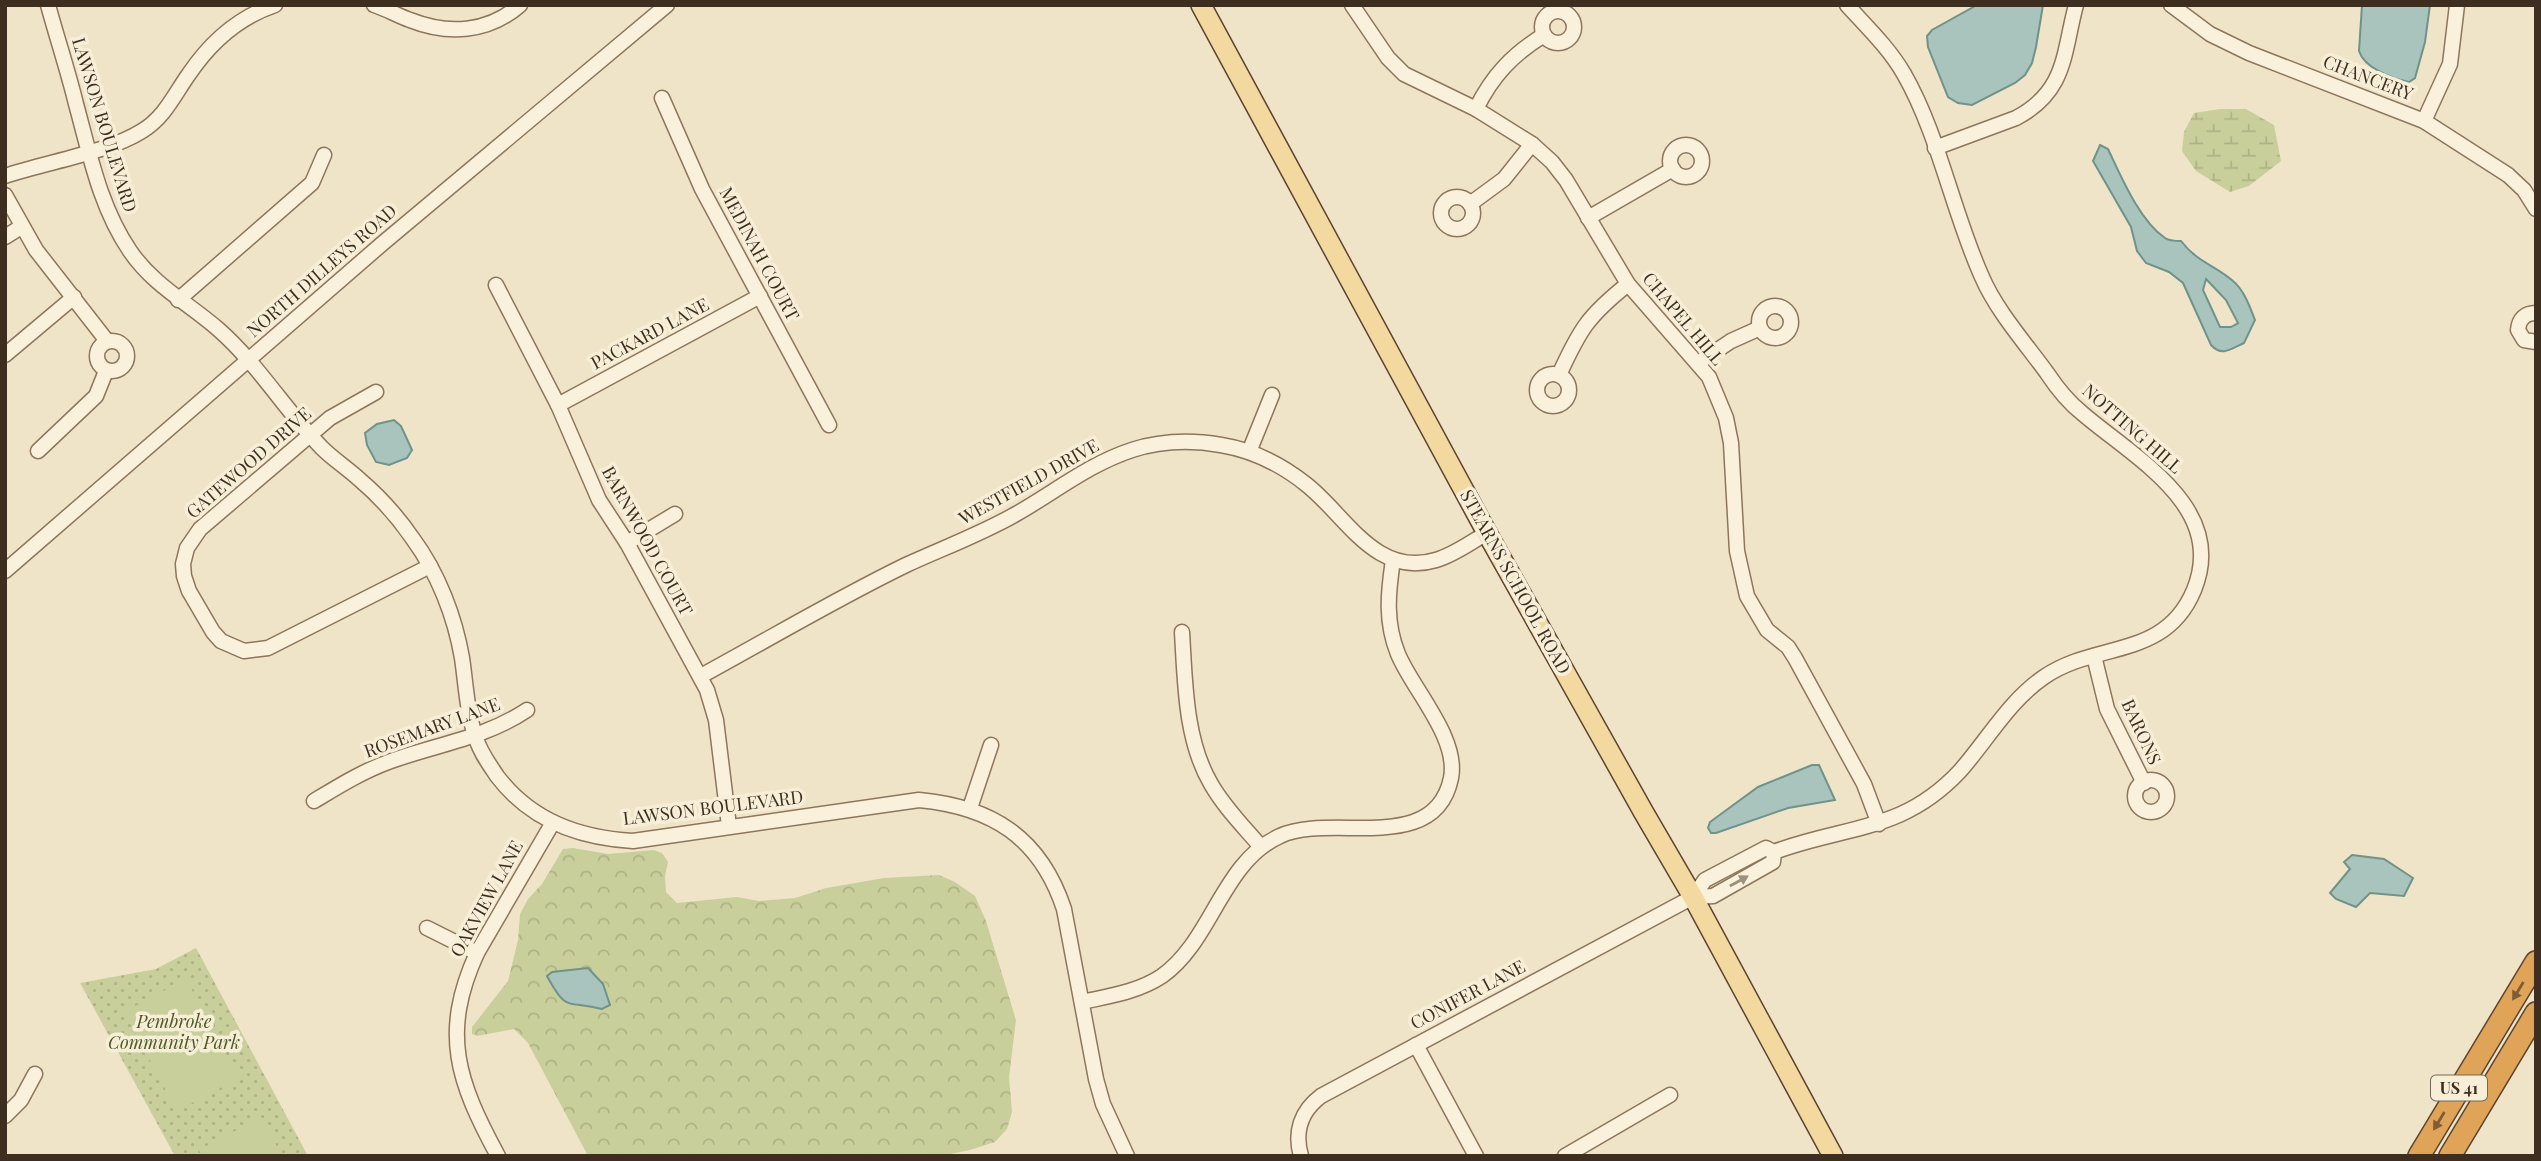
<svg xmlns="http://www.w3.org/2000/svg" width="2541" height="1161" viewBox="0 0 2541 1161" font-family="'Playfair Display',serif">
  <defs>
    <pattern id="forest-crowns" width="20" height="18" patternUnits="userSpaceOnUse" patternTransform="scale(1.75)"><rect width="20" height="18" fill="#c9cf9b"/><path d="M2 6a3 3 0 1 1 6 0M12 15a3 3 0 1 1 6 0" fill="none" stroke="#aeb285"/></pattern>
    <pattern id="wetland-marsh" width="20" height="14" patternUnits="userSpaceOnUse" patternTransform="scale(1.75)"><rect width="20" height="14" fill="#c9cf9b"/><path d="M1 5h8M5 5V1M11 12h8M15 12V8" fill="none" stroke="#aeb285"/></pattern>
    <pattern id="park-dots" width="8" height="8" patternUnits="userSpaceOnUse" patternTransform="scale(1.75)"><rect width="8" height="8" fill="#c9cf9b"/><path d="M2 2h.1M6 6h.1" fill="none" stroke="#aeb285" stroke-width="1.8" stroke-linecap="round"/></pattern>
  </defs>
  <rect width="100%" height="100%" fill="#f0e4c8"/>
  <path fill="url(#forest-crowns)" d="M 573,848 L 608,854 L 654,850 L 662,853 L 668,862 L 665,876 L 666,892 L 677,903 L 737,897 L 759,901 L 795,898 L 826,888 L 884,878 L 939,875 L 955,882 L 975,896 L 986,921 L 1016,1020 L 1009,1077 L 1012,1112 L 1007,1129 L 995,1142 L 970,1150 L 941,1156 L 588,1156 L 528,1043 L 514,1029 L 477,1036 L 472,1034 L 472,1027 L 508,981 L 518,940 L 520,914 L 528,899 L 542,884 L 563,849 Z"/>
  <path fill="url(#wetland-marsh)" d="M 2220,109 L 2246,109 L 2274,125 L 2281,161 L 2249,186 L 2230,192 L 2196,171 L 2182,151 L 2184,132 L 2194,113 Z"/>
  <path fill="url(#park-dots)" d="M 196,948 L 308,1156 L 175,1156 L 80,983 L 156,969 Z"/>
  <g fill="#c9cf9b">
    <path d="M 186,979 L 239,1078 L 177,1111 L 124,1012 Z"/>
    <path d="M 261,1117 L 282,1156 L 202,1156 L 199,1150 Z"/>
  </g>
  <g fill="#a9c4bc" stroke="#6f938a" stroke-width="2" fill-rule="evenodd">
    <path d="M 1977,5 L 2043,5 L 2036,47 L 2032,63 L 2025,75 L 2015,83 L 1972,105 L 1958,103 L 1948,97 L 1928,47 L 1927,36 L 1932,30 Z"/>
    <path d="M 2362,5 L 2430,5 L 2425,42 L 2415,78 L 2409,82 C 2393,79 2364,68 2359,51 Z"/>
    <path d="M 2100,145 L 2108,149 C 2121,176 2139,220 2165,238 C 2169,241 2175,241 2181,241 C 2198,263 2215,265 2233,281 C 2244,290 2250,307 2255,320 L 2244,343 C 2231,349 2222,357 2211,345 L 2183,283 L 2169,272 L 2146,263 L 2137,251 L 2131,227 L 2093,161 ZM 2206,279 L 2226,300 L 2238,323 L 2231,327 L 2220,327 L 2203,290 Z"/>
    <path d="M 394,420 L 401,426 L 412,450 L 407,458 L 389,465 L 376,462 L 367,445 L 365,433 L 377,424 Z"/>
    <path d="M 1812,765 L 1819,765 L 1835,800 L 1788,808 L 1716,833 L 1711,833 L 1708,828 L 1710,822 L 1758,787 Z"/>
    <path d="M 2352,855 L 2384,859 L 2413,878 L 2404,896 L 2370,893 L 2356,907 L 2336,899 L 2330,893 L 2350,869 L 2344,862 Z"/>
    <path d="M 588,968 L 603,984 L 610,1005 L 602,1009 C 566,1000 567,1013 547,976 L 552,972 Z"/>
  </g>
  <g fill="none" stroke-linecap="round" stroke-linejoin="round">
    <g stroke="#8d765c" stroke-width="17">
      <g id="minor">
        <path d="M 48,5 C 57,38 68,71 76,104 C 90,155 100,207 130,251 C 153,285 188,303 218,329 C 258,364 285,410 322,448 C 333,459 347,468 359,479 C 379,496 398,517 413,539 C 438,573 455,617 462,658 C 466,685 467,713 476,738 C 480,752 489,764 497,776 C 531,821 579,838 633,841 L 919,800 C 992,807 1040,837 1064,909 L 1096,1079 L 1103,1104 L 1127,1156"/>
        <path d="M 374,5 C 387,9 398,16 410,20 C 448,35 488,33 520,5"/>
        <path d="M 1352,5 L 1388,58 L 1404,74 L 1476,109 L 1532,144 L 1552,162 L 1566,180 L 1628,284 L 1709,377 L 1726,418 L 1731,443 L 1737,551 L 1747,596 L 1767,630 L 1788,647 L 1795,658 L 1864,784 L 1879,824"/>
        <path d="M 2171,5 L 2210,34 L 2249,53 L 2424,121 L 2508,175 L 2524,190 L 2536,209"/>
        <circle cx="1558" cy="27" r="16"/>
        <path d="M 662,98 L 702,189 L 829,425"/>
        <path d="M 1476,109 C 1492,76 1513,54 1544,35"/>
        <path d="M 2424,121 L 2450,64 L 2457,5"/>
        <circle cx="1686" cy="161" r="16"/>
        <path d="M 1935,148 L 2016,118 C 2067,91 2063,53 2076,5"/>
        <path d="M 5,176 C 46,162 107,153 142,131 C 165,117 174,95 189,74 C 210,43 239,17 275,5"/>
        <path d="M 5,195 L 36,250 L 107,341"/>
        <circle cx="1457" cy="213" r="16"/>
        <path d="M 1470,204 L 1504,179 L 1532,144"/>
        <path d="M 1588,218 L 1673,169"/>
        <path d="M 5,237 L 21,227"/>
        <path d="M 496,285 L 558,405 L 599,500 L 627,543 L 707,690 L 716,720 L 729,826"/>
        <path d="M 178,300 L 312,183 L 324,155"/>
        <circle cx="1775" cy="322" r="16"/>
        <path d="M 2536,313 C 2525,313 2519,319 2518,330 L 2524,340 L 2536,342"/>
        <circle cx="112" cy="356" r="15"/>
        <path d="M 5,355 L 74,297"/>
        <path d="M 1698,363 L 1731,341 L 1760,328"/>
        <circle cx="1553" cy="390" r="16"/>
        <path d="M 1559,375 C 1580,329 1588,316 1628,284"/>
        <path d="M 376,392 L 330,418 L 200,529 L 187,548 L 183,564 L 184,576 L 189,591 L 213,632 L 221,641 L 244,651 L 268,648 L 430,566"/>
        <path d="M 558,405 L 760,296"/>
        <path d="M 38,451 L 96,396 L 106,371"/>
        <path d="M 1249,452 L 1272,395"/>
        <path d="M 627,543 L 675,514"/>
        <path d="M 5,571 L 383,243 L 667,5"/>
        <path d="M 1182,632 C 1185,681 1185,740 1211,784 C 1224,807 1244,827 1261,847"/>
        <path d="M 2094,656 L 2107,709 L 2144,783"/>
        <path d="M 701,676 C 769,639 836,599 906,565 C 943,548 981,534 1016,514 C 1055,492 1089,464 1132,450 C 1160,441 1192,440 1221,445 C 1252,450 1282,465 1307,485 C 1346,516 1376,578 1436,560 C 1454,555 1471,542 1487,533"/>
        <circle cx="2151" cy="796" r="16"/>
        <path d="M 314,801 C 339,786 363,771 391,761 C 438,744 485,738 527,710"/>
        <path d="M 970,808 L 991,745"/>
        <path d="M 1693,897 L 1705,880 L 1766,848 L 1774,852 C 1846,825 1902,833 1960,771 C 1988,739 2009,701 2044,677 C 2096,641 2165,660 2194,590 C 2228,507 2134,458 2082,413 C 2068,402 2057,388 2047,373 C 2026,344 1996,310 1982,277 C 1953,213 1939,135 1904,74 C 1889,48 1867,27 1847,5"/>
        <path d="M 427,928 L 477,953"/>
        <path d="M 1082,1002 C 1109,996 1138,992 1162,976 C 1212,941 1222,862 1280,836 C 1330,812 1435,857 1451,778 C 1459,738 1413,690 1398,654 C 1385,622 1388,593 1393,560"/>
        <path d="M 1416,1045 L 1476,1156"/>
        <path d="M 5,1116 L 21,1100 L 35,1074"/>
        <path d="M 498,1156 C 458,1082 440,1034 477,953 L 552,824"/>
        <path d="M 1301,1156 C 1294,1132 1301,1111 1321,1096 L 1693,897 L 1713,896 L 1773,862 L 1774,852"/>
        <path d="M 1565,1156 L 1670,1095"/>
      </g>
    </g>
    <g stroke="#5b4430" stroke-width="22">
      <path id="major" d="M 1201,5 L 1487,533 L 1644,813 L 1693,897 L 1833,1156"/>
    </g>
    <g stroke="#5b4430" stroke-width="24">
      <g id="highway">
        <path d="M 2419,1156 L 2536,962"/>
        <path d="M 2450,1156 L 2536,1013"/>
      </g>
    </g>
    <use href="#minor" stroke="#faf1dc" stroke-width="14"/>
    <use href="#major" stroke="#f3d9a0" stroke-width="19"/>
    <use href="#highway" stroke="#e0a458" stroke-width="21"/>
  </g>
  <defs><path id="oneway-solid" d="M-6-.8H1V-3.2L6.5 0L1 3.2V.8H-6Z" transform="scale(1.75)"/></defs>
  <use fill="#9c907e" href="#oneway-solid" transform="translate(1739 881) rotate(-29)"/>
  <g fill="#7e5d36">
    <use href="#oneway-solid" transform="translate(2518 991) rotate(121)"/>
    <use href="#oneway-solid" transform="translate(2439 1121) rotate(121)"/>
  </g>
  <g text-anchor="middle" stroke-width="7" stroke-linejoin="round" paint-order="stroke">
    <rect fill="#f7eed8" stroke="#756857" stroke-width="2" x="2431" y="1075.5" width="56" height="25" rx="5"/>
    <g font-size="16" font-weight="bold" fill="#3d2e20">
      <text x="2459" y="1094">US 41</text>
    </g>
    <g font-size="18" fill="#3d2e20" stroke="#f7eed8">
      <text transform="translate(2368 78) rotate(21)" y="6">CHANCERY</text>
      <text transform="translate(104 125) rotate(73)" y="6">LAWSON BOULEVARD</text>
      <text transform="translate(759 254) rotate(62)" y="6">MEDINAH COURT</text>
      <text transform="translate(322 271) rotate(-41)" y="6">NORTH DILLEYS ROAD</text>
      <text transform="translate(1683 319) rotate(50)" y="6">CHAPEL HILL</text>
      <text transform="translate(650 334) rotate(-28)" y="6">PACKARD LANE</text>
      <text transform="translate(2132 429) rotate(41)" y="6">NOTTING HILL</text>
      <text transform="translate(249 463) rotate(-41)" y="6">GATEWOOD DRIVE</text>
      <text transform="translate(1029 482) rotate(-29)" y="6">WESTFIELD DRIVE</text>
      <text transform="translate(647 541) rotate(61)" y="6">BARNWOOD COURT</text>
      <text transform="translate(1515 582) rotate(61)" y="6">STEARNS SCHOOL ROAD</text>
      <text transform="translate(432 728) rotate(-20)" y="6">ROSEMARY LANE</text>
      <text transform="translate(2141 732) rotate(65)" y="6">BARONS</text>
      <text transform="translate(713 808) rotate(-7)" y="6">LAWSON BOULEVARD</text>
      <text transform="translate(487 899) rotate(-61)" y="6">OAKVIEW LANE</text>
      <text transform="translate(1468 995) rotate(-28)" y="6">CONIFER LANE</text>
    </g>
    <g font-size="18" font-style="italic" fill="#4d5a26" stroke="#f7eed8">
      <text x="174" y="1028">Pembroke<tspan x="174" dy="21">Community Park</tspan></text>
    </g>
  </g>
  <rect width="2541" height="1161" fill="none" stroke="#3d2e20" stroke-width="14"/>
</svg>
